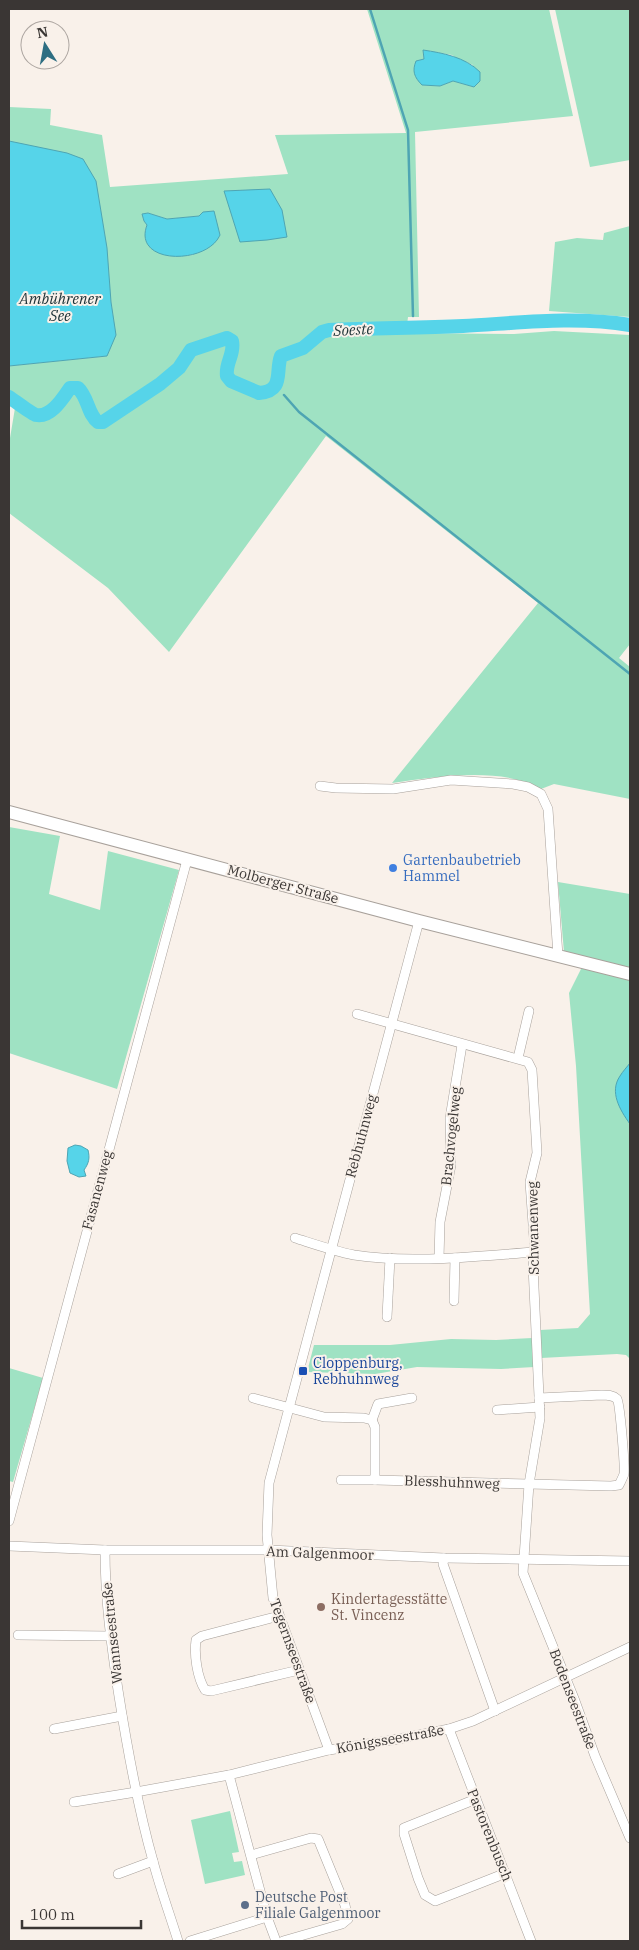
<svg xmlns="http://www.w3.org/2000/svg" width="639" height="1950" viewBox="0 0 639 1950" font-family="'IBM Plex Serif',serif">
  <rect width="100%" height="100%" fill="#f9f1ea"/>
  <g fill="#9fe2c3" fill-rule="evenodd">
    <path d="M 367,9 L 549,9 L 573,116 L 415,132 L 419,317 L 408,317 L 406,333 L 514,334 L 554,331 L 630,335 L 630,644 L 619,658 L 630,667 L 630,799 L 554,784 L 541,789 C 501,766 436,777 392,783 L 538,603 L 326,436 L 169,652 L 108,588 L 9,513 L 9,444 L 15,408 L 9,406 L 9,366 L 107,356 L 115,335 L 111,302 L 30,147 L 9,141 L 9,107 L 51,109 L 50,125 L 102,135 L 110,187 L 288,174 L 275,135 L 406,133 ZM 423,50 L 452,55 L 458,59 L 473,65 L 474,87 L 453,81 L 440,86 L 422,85 L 416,61 L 424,59 ZM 148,213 L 167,219 L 199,216 L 193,255 L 174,256 L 145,231 L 147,225 L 144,221 L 142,214 Z"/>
    <path d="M 555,9 L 630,9 L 630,160 L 590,167 Z"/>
    <path d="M 630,226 L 630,317 L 549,311 L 555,242 L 577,238 L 603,240 L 604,233 Z"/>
    <path d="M 9,827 L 60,836 L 49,894 L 100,910 L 108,851 L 179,870 L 117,1089 L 9,1053 Z"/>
    <path d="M 558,882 L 630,894 L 630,969 L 564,952 Z"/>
    <path d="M 582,967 L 630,979 L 630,1359 L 626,1355 L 617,1354 L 541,1358 L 540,1330 L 578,1328 L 590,1314 L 576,1066 L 569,993 Z"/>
    <path d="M 532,1338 L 534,1367 L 501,1369 L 417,1367 L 375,1374 L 307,1372 L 314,1345 L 390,1345 L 451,1339 L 496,1340 Z"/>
    <path d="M 9,1368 L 43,1378 L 13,1482 L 9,1481 Z"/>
    <path d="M 230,1811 L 239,1852 L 232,1853 L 234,1862 L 242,1861 L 245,1875 L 205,1884 L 191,1820 Z"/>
  </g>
  <g fill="#56d4e9" stroke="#4ea5b3">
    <path d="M 423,50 C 443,53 465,57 480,72 L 480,81 L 474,87 L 453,81 L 440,86 L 422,85 C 414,77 412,71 416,61 L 424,59 Z"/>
    <path d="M 9,141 L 67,153 L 83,159 L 96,181 L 107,248 L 111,302 L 116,335 L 107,356 L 9,366 Z"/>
    <path d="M 270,189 L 282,210 L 287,237 L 267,240 L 240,242 L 224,191 Z"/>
    <path d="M 214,211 L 220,235 C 207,265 132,265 147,225 L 144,221 L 142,214 L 148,213 L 167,219 L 199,216 L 203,212 Z"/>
    <path d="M 630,1063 L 630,1124 C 620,1110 609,1092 620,1076 C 623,1071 627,1067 630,1063 Z"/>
    <path d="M 75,1145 L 81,1146 L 88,1150 C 90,1158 89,1163 84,1170 L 86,1176 L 79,1177 L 70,1173 L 67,1161 L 68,1148 Z"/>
  </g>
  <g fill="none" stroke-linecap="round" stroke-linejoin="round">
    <g stroke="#4ea5b3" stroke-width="2.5">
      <path d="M 370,9 L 408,130 L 413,316"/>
      <path d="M 284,395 L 299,412 L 630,674"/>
    </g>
    <path stroke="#56d4e9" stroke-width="14" d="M 9,397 C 15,401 32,414 36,415 C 51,418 63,398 70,388 L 78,388 C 88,397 88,415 98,422 L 103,422 L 160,384 L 179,368 L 191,350 L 227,338 L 232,341 C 235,354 225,363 227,376 L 231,381 L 259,393 C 285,391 275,371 281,356 L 303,348 L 322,332 L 329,330 C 374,328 418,328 463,326 C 519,323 575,316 630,325"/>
    <g stroke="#a8a19b" stroke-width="10">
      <g id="street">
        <path d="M 320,786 L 336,788 L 393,789 L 451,780 L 513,784 L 528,787 L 541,794 L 548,809 L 558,956"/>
        <path d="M 357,1014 L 528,1062 L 532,1070 L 537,1153 L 530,1182 L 535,1252 L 533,1266 L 540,1418 L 529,1484 L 523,1573 L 575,1701 L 595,1756 L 630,1838"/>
        <path d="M 518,1058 L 529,1011"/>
        <path d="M 295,1238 C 314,1244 334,1251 354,1255 C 411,1264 478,1256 535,1252"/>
        <path d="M 439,1258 L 440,1222 L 451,1165 L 450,1118 L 462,1045"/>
        <path d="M 454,1301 L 455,1258"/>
        <path d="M 387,1317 L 390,1258"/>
        <path d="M 253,1398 L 324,1417 L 364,1418 L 372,1420 L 375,1427 L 375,1480 L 611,1486 L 619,1485 C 621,1481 623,1477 624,1474 C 625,1467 620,1403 617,1399 C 613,1395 607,1395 602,1395 L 539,1398"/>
        <path d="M 497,1410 L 540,1407"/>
        <path d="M 372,1420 L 378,1404 L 412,1398"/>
        <path d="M 341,1480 L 375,1480"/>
        <path d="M 9,1521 L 187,860"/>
        <path d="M 9,1546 L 105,1550 L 269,1550 L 444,1558 L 630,1561"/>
        <path d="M 105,1550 C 105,1598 111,1642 118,1690 C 127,1747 137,1805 153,1861 C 160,1888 170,1915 178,1941"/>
        <path d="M 444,1558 L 443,1564 L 495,1711"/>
        <path d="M 279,1616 L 202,1636 L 196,1640 C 194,1655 197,1677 205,1690 L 211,1691 L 299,1670"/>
        <path d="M 18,1635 L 110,1636"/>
        <path d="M 54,1729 L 122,1716"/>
        <path d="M 449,1729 L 531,1941"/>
        <path d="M 329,1750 L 273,1598 L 267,1535 L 269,1483 L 419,921"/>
        <path d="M 229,1775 L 267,1917 L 276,1941"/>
        <path d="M 476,1799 L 404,1828 L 404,1834 L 418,1878 L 425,1895 L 435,1901 L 506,1873"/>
        <path d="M 74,1802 L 136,1792 L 229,1775 L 329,1750 L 393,1740 L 449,1729 L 473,1721 L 630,1647"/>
        <path d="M 251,1855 L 311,1838 L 318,1839 L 345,1905 L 348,1919 L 342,1924 L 283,1941"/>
        <path d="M 118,1874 L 153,1861"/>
        <path d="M 190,1941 L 267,1917"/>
      </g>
    </g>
    <g stroke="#a8a19b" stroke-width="14">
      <path id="secondary" d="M 9,812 L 419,921 L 630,974"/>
    </g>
    <use href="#street" stroke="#fff" stroke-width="9"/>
    <use href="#secondary" stroke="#fff" stroke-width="12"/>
  </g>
  <circle fill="#3f7fe0" stroke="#f9f1ea" stroke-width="2" cx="393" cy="868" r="5"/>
  <rect fill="#1a4fb4" stroke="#f9f1ea" stroke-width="2" x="298" y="1366" width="10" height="10" rx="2.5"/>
  <circle fill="#8d6e63" stroke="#f9f1ea" stroke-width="2" cx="321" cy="1607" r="5"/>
  <circle fill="#5c6f8a" stroke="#f9f1ea" stroke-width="2" cx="245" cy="1905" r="5"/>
  <g text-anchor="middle" stroke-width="4" stroke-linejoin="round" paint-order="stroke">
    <g font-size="14" fill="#366cbe" stroke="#f9f1ea" text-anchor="start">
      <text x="403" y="865">Gartenbaubetrieb<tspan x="403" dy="16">Hammel</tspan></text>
    </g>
    <g font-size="14" fill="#3a3634" stroke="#f9f1ea">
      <text transform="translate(283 884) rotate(15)" y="5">Molberger Straße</text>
      <text transform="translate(361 1136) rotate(-75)" y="5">Rebhuhnweg</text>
      <text transform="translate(451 1136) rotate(-84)" y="5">Brachvogelweg</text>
      <text transform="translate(97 1190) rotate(-75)" y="5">Fasanenweg</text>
      <text transform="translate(533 1228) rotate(-91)" y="5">Schwanenweg</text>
      <text transform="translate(452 1482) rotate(2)" y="5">Blesshuhnweg</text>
      <text transform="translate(320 1553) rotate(2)" y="5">Am Galgenmoor</text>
      <text transform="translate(112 1633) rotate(-96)" y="5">Wannseestraße</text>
      <text transform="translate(293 1651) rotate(70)" y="5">Tegernseestraße</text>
      <text transform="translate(573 1699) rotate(69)" y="5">Bodenseestraße</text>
      <text transform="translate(390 1739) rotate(-10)" y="5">Königsseestraße</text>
      <text transform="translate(490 1835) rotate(68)" y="5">Pastorenbusch</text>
    </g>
    <g font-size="14" fill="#164399" stroke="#f9f1ea" text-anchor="start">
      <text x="313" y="1368">Cloppenburg,<tspan x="313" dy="16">Rebhuhnweg</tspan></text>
    </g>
    <g font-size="14" fill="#785e54" stroke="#f9f1ea" text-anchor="start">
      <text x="331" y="1604">Kindertagesstätte<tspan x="331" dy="16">St. Vincenz</tspan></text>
    </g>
    <g font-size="14" fill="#4e5e75" stroke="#f9f1ea" text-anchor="start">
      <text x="255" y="1902">Deutsche Post<tspan x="255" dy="16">Filiale Galgenmoor</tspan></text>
    </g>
    <g font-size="15" font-style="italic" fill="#1c3136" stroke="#f9f1ea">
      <text x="60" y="304">Ambührener<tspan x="60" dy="17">See</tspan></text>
      <text transform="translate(353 330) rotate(-3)" y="5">Soeste</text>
    </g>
  </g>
  <rect width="639" height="1950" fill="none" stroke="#3a3634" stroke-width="20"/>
  <g transform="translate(45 45) rotate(349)"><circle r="24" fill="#f9f1ea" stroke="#ada6a1"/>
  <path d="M0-4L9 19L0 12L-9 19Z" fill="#2e6e82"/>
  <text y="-8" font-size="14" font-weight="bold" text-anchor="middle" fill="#3a3634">N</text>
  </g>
  <path d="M22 1920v8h119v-8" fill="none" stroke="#3a3634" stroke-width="2.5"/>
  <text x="30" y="1920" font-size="15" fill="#3a3634" stroke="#f9f1ea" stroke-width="4" paint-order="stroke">100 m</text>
</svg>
